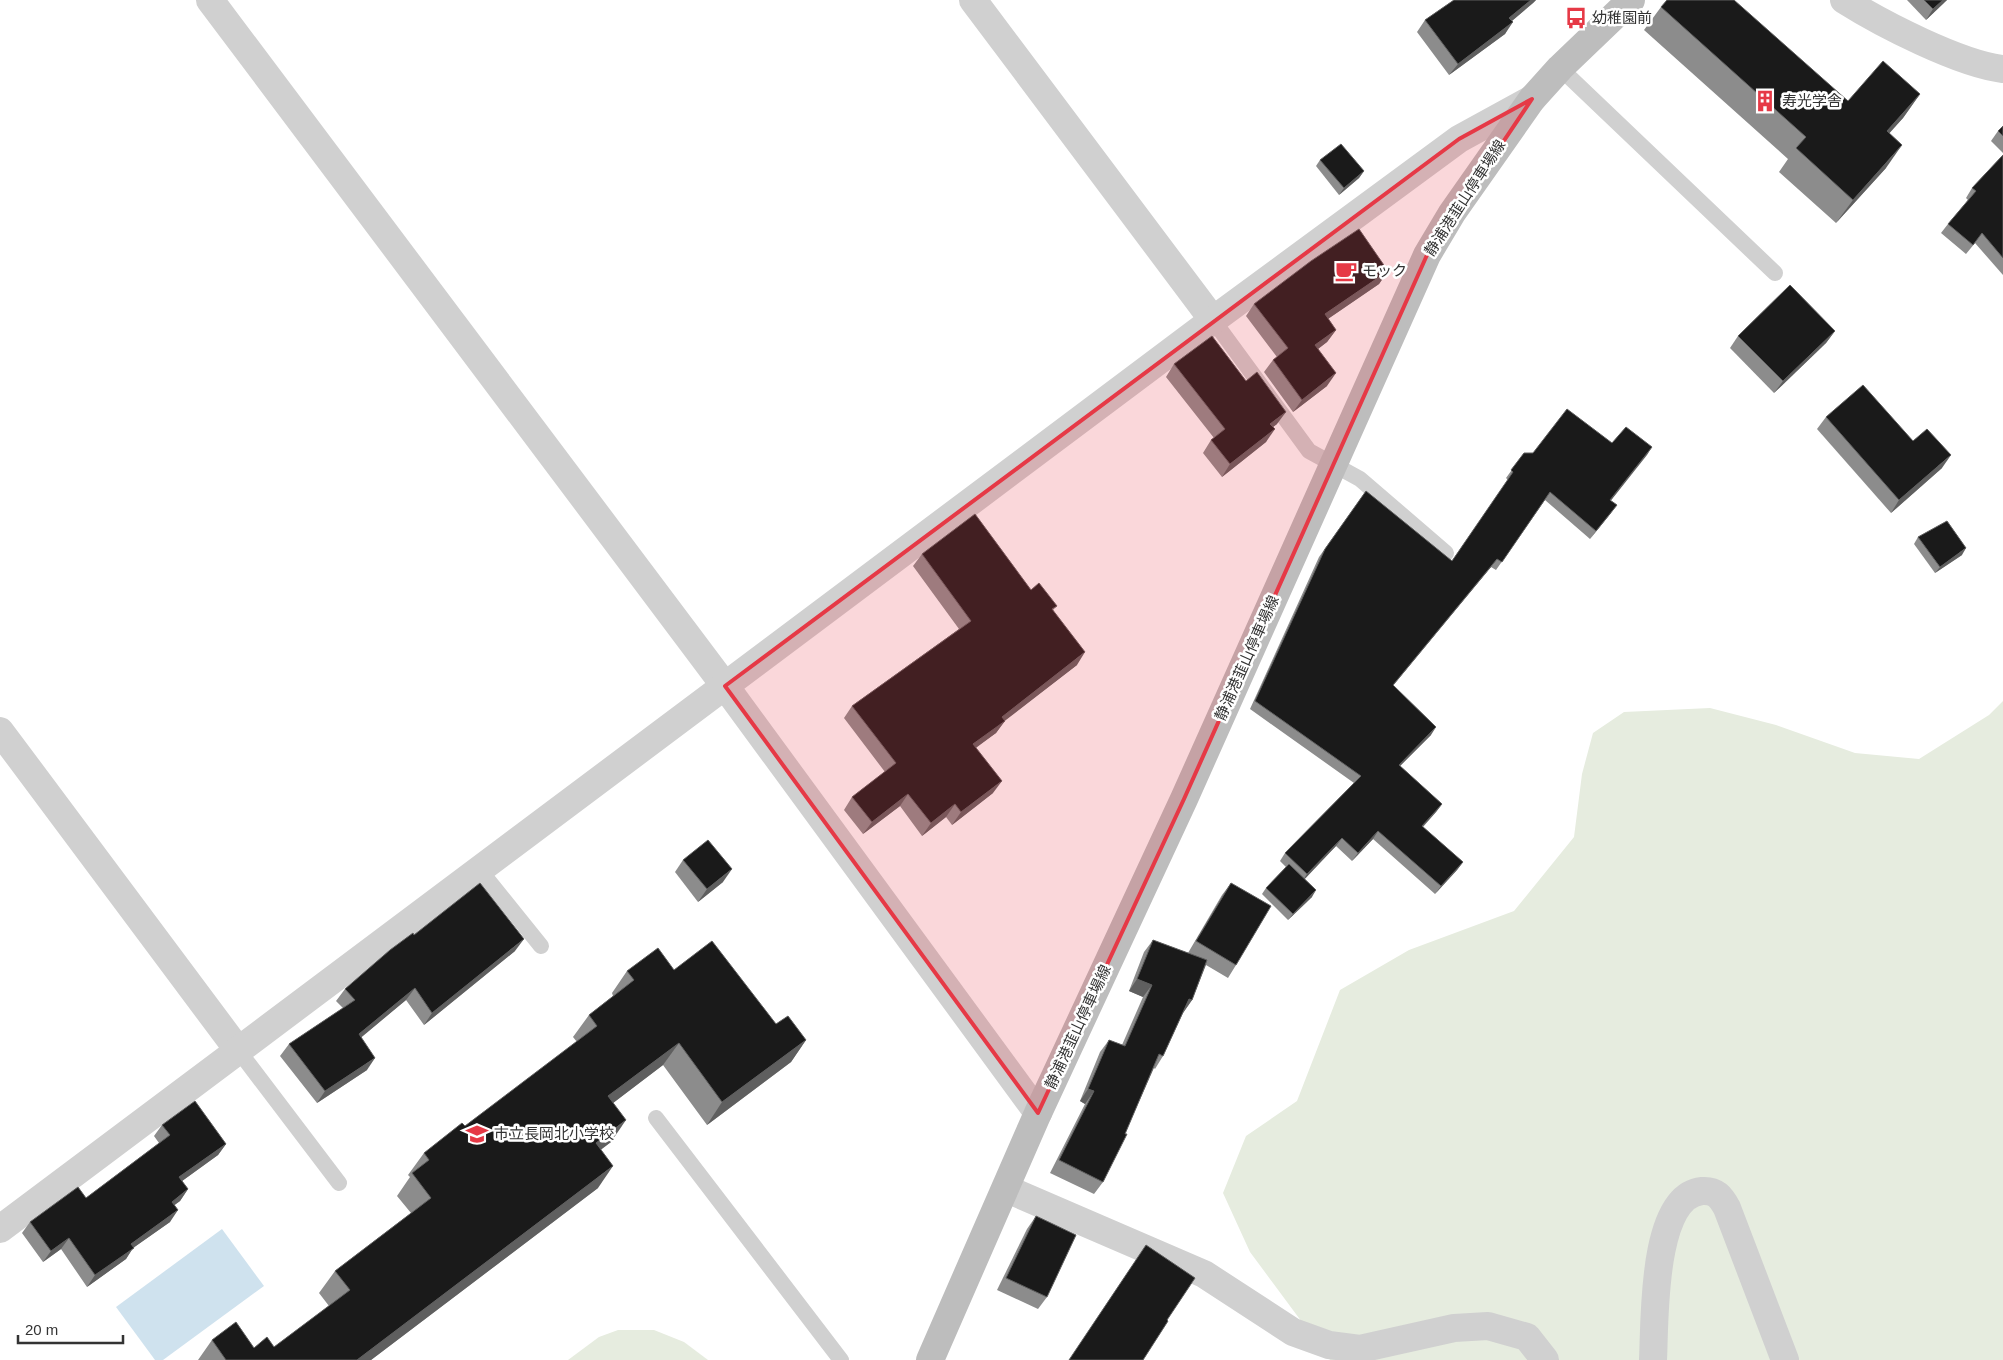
<svg xmlns="http://www.w3.org/2000/svg" width="2003" height="1360" viewBox="0 0 2003 1360" font-family="Arial,'Noto Sans JP',sans-serif">
  <rect width="100%" height="100%" fill="#fff"/>
  <g fill="#e6ecdf">
    <path d="M 2003,701 L 2003,1360 L 1330,1360 L 1250,1252 L 1223,1193 L 1246,1136 L 1297,1101 L 1340,990 L 1409,950 L 1514,911 L 1574,837 L 1582,774 L 1593,733 L 1624,712 L 1710,708 L 1776,725 L 1855,753 L 1919,759 L 1989,715 Z"/>
    <path d="M 618,1330 L 654,1330 L 684,1342 L 708,1360 L 568,1360 L 599,1337 Z"/>
  </g>
  <path fill="#cfe2ee" d="M 222,1229 L 264,1286 L 163,1360 L 155,1360 L 116,1307 Z"/>
  <g fill="none" stroke-linecap="round" stroke-linejoin="round">
    <g stroke="#d0d0d0" stroke-width="16">
      <path d="M 1560,68 L 1775,273"/>
      <path d="M 1213,320 L 1309,451 L 1360,479 L 1446,553"/>
      <path d="M 479,869 L 541,946"/>
      <path d="M 238,1050 L 339,1183"/>
      <path d="M 656,1118 L 841,1360"/>
    </g>
    <g stroke="#d0d0d0" stroke-width="28">
      <path d="M 210,0 L 725,686 L 1038,1113"/>
      <path d="M 973,0 L 1213,320"/>
      <path d="M 1844,0 C 1882,24 1960,64 2003,69"/>
      <path d="M 0,731 L 238,1050"/>
      <path d="M 1007,1189 L 1204,1274 L 1293,1332 L 1329,1345 L 1360,1349 L 1454,1328 L 1488,1326 L 1527,1337 L 1545,1360"/>
      <path d="M 0,1229 L 1213,320 L 1459,139 L 1532,99"/>
      <path d="M 1653,1360 C 1655,1323 1651,1196 1702,1191 C 1716,1190 1721,1197 1727,1208 L 1785,1360"/>
    </g>
    <path stroke="#bdbdbd" stroke-width="28" d="M 930,1360 L 1038,1113 L 1184,799 L 1427,255 L 1452,213 L 1532,99 L 1560,68 L 1631,0"/>
  </g>
  <g fill="#8c8c8c">
    <path d="M 1454,0 L 1536,0 L 1533,3 L 1512,21 L 1505,34 L 1449,75 L 1417,32 L 1425,20 Z"/>
    <path d="M 1907,0 L 1947,0 L 1926,20 Z"/>
    <path d="M 1661,7 L 1848,101 L 1920,94 L 1903,118 L 1889,133 L 1886,168 L 1836,223 L 1779,172 L 1788,159 L 1644,30 Z"/>
    <path d="M 2003,126 L 2003,153 L 1991,141 L 1998,131 Z"/>
    <path d="M 2003,155 L 2003,275 L 1975,243 L 1966,254 L 1941,233 L 1948,224 L 1968,200 L 1966,198 L 1972,188 Z"/>
    <path d="M 1320,160 L 1364,171 L 1359,178 L 1339,195 L 1316,166 Z"/>
    <path d="M 1388,271 L 1379,284 L 1328,319 L 1336,330 L 1327,342 L 1318,349 L 1327,386 L 1293,412 L 1264,372 L 1273,360 L 1277,357 L 1246,316 L 1254,304 Z"/>
    <path d="M 1835,331 L 1826,343 L 1774,393 L 1730,348 L 1738,336 Z"/>
    <path d="M 1174,364 L 1277,424 L 1273,427 L 1266,442 L 1222,477 L 1203,453 L 1211,440 L 1214,438 L 1166,377 Z"/>
    <path d="M 1826,417 L 1942,468 L 1891,513 L 1817,429 Z"/>
    <path d="M 1612,443 L 1652,447 L 1611,500 L 1611,513 L 1590,539 L 1545,500 L 1496,570 L 1491,567 L 1393,685 L 1431,735 L 1400,766 L 1442,804 L 1436,812 L 1423,827 L 1463,862 L 1457,870 L 1435,894 L 1373,839 L 1352,861 L 1336,846 L 1304,879 L 1312,897 L 1288,920 L 1262,894 L 1266,888 L 1286,867 L 1280,861 L 1285,853 L 1354,783 L 1250,709 L 1319,557 L 1366,491 L 1452,561 L 1508,480 L 1506,478 L 1524,453 L 1533,453 Z"/>
    <path d="M 1918,537 L 1962,555 L 1935,573 L 1914,544 Z"/>
    <path d="M 922,554 L 1031,590 L 1057,606 L 1053,610 L 1077,665 L 1005,720 L 996,733 L 976,747 L 993,793 L 952,825 L 946,817 L 922,836 L 900,806 L 863,834 L 844,810 L 852,797 L 885,772 L 844,718 L 852,706 L 959,629 L 913,566 Z"/>
    <path d="M 683,860 L 723,882 L 698,902 L 675,872 Z"/>
    <path d="M 1231,883 L 1236,965 L 1228,978 L 1206,965 L 1192,1000 L 1183,1013 L 1163,1056 L 1155,1069 L 1154,1068 L 1103,1182 L 1094,1194 L 1050,1173 L 1085,1104 L 1080,1101 L 1100,1052 L 1109,1040 L 1122,1045 L 1143,997 L 1129,991 L 1144,952 L 1153,940 L 1188,953 L 1222,895 Z"/>
    <path d="M 414,935 L 515,951 L 424,1025 L 406,1000 L 361,1037 L 367,1070 L 317,1103 L 280,1056 L 289,1044 L 343,1008 L 336,1001 L 345,989 Z"/>
    <path d="M 674,970 L 806,1040 L 791,1062 L 707,1125 L 663,1065 L 613,1103 L 611,1142 L 601,1149 L 598,1188 L 371,1360 L 198,1360 L 212,1340 L 254,1348 L 274,1347 L 329,1306 L 319,1293 L 335,1271 L 411,1213 L 397,1196 L 410,1177 L 408,1175 L 424,1153 L 465,1126 L 577,1042 L 573,1037 L 589,1015 L 613,996 L 612,993 L 627,971 Z"/>
    <path d="M 162,1125 L 226,1144 L 218,1155 L 182,1181 L 188,1189 L 180,1201 L 174,1205 L 170,1222 L 133,1248 L 126,1259 L 87,1287 L 61,1249 L 43,1262 L 22,1233 L 30,1222 L 86,1198 L 159,1143 L 154,1136 Z"/>
    <path d="M 1036,1216 L 1047,1297 L 1038,1309 L 997,1290 L 1027,1229 Z"/>
  </g>
  <g fill="#5f5f5f">
    <path d="M 1531,0 L 1536,0 L 1533,3 L 1501,30 L 1509,18 Z"/>
    <path d="M 1943,0 L 1947,0 L 1926,20 L 1933,9 Z"/>
    <path d="M 1513,22 L 1505,34 L 1449,75 L 1458,64 Z"/>
    <path d="M 1920,94 L 1903,118 L 1870,155 L 1887,131 Z"/>
    <path d="M 1902,145 L 1886,168 L 1836,223 L 1853,200 Z"/>
    <path d="M 1364,171 L 1359,178 L 1339,195 L 1344,188 Z"/>
    <path d="M 1388,271 L 1379,284 L 1316,327 L 1325,314 Z"/>
    <path d="M 1336,330 L 1327,342 L 1306,358 L 1315,345 Z"/>
    <path d="M 1835,331 L 1826,343 L 1774,393 L 1783,381 Z"/>
    <path d="M 1336,373 L 1327,386 L 1293,412 L 1302,400 Z"/>
    <path d="M 1286,412 L 1277,424 L 1261,436 L 1270,424 Z"/>
    <path d="M 1275,429 L 1266,442 L 1222,477 L 1230,464 Z"/>
    <path d="M 1652,447 L 1647,455 L 1605,508 L 1610,500 Z"/>
    <path d="M 1951,455 L 1942,468 L 1891,513 L 1899,500 Z"/>
    <path d="M 1617,505 L 1611,513 L 1590,539 L 1596,531 Z"/>
    <path d="M 1966,548 L 1962,555 L 1935,573 L 1940,567 Z"/>
    <path d="M 1497,559 L 1491,567 L 1387,693 L 1393,685 Z"/>
    <path d="M 1085,652 L 1077,665 L 1002,723 L 1005,721 L 996,733 L 965,756 L 973,744 L 1002,717 Z"/>
    <path d="M 1436,727 L 1431,735 L 1393,773 L 1399,765 Z"/>
    <path d="M 1002,781 L 993,793 L 952,825 L 961,812 Z"/>
    <path d="M 908,794 L 900,806 L 863,834 L 872,822 Z"/>
    <path d="M 955,804 L 946,817 L 922,836 L 931,823 Z"/>
    <path d="M 1442,804 L 1436,812 L 1416,834 L 1422,826 Z"/>
    <path d="M 1378,831 L 1373,839 L 1352,861 L 1358,853 Z"/>
    <path d="M 1342,838 L 1336,846 L 1302,882 L 1307,874 Z"/>
    <path d="M 1463,862 L 1457,870 L 1435,894 L 1441,886 Z"/>
    <path d="M 732,869 L 723,882 L 698,902 L 707,889 Z"/>
    <path d="M 1316,890 L 1312,897 L 1288,920 L 1293,914 Z"/>
    <path d="M 524,939 L 515,951 L 424,1025 L 432,1013 Z"/>
    <path d="M 1137,979 L 1152,985 L 1143,997 L 1129,991 Z"/>
    <path d="M 415,988 L 406,1000 L 351,1046 L 359,1034 Z"/>
    <path d="M 1189,999 L 1192,1000 L 1183,1013 Z"/>
    <path d="M 806,1040 L 791,1062 L 707,1125 L 722,1102 Z"/>
    <path d="M 679,1043 L 663,1065 L 592,1119 L 608,1096 Z"/>
    <path d="M 375,1058 L 367,1070 L 317,1103 L 325,1091 Z"/>
    <path d="M 1088,1089 L 1094,1091 L 1085,1104 L 1080,1101 Z"/>
    <path d="M 626,1120 L 611,1142 L 581,1165 L 596,1143 Z"/>
    <path d="M 226,1144 L 218,1155 L 171,1189 L 179,1177 Z"/>
    <path d="M 613,1166 L 598,1188 L 371,1360 L 357,1360 Z"/>
    <path d="M 188,1189 L 180,1201 L 164,1213 L 172,1202 Z"/>
    <path d="M 178,1210 L 170,1222 L 133,1248 L 126,1259 L 87,1287 L 95,1275 L 131,1244 Z"/>
    <path d="M 69,1238 L 61,1249 L 43,1262 L 51,1251 Z"/>
  </g>
  <g fill="#1a1a1a" stroke="#5f5f5f">
    <path d="M 1454,0 L 1531,0 L 1509,18 L 1513,22 L 1458,64 L 1425,20 Z"/>
    <path d="M 1667,0 L 1734,0 L 1848,101 L 1883,61 L 1920,94 L 1887,131 L 1902,145 L 1853,200 L 1796,148 L 1806,137 L 1661,7 Z"/>
    <path d="M 1924,0 L 1943,0 L 1933,9 Z"/>
    <path d="M 2003,126 L 2003,136 L 1998,131 Z"/>
    <path d="M 1341,144 L 1364,171 L 1344,188 L 1320,160 Z"/>
    <path d="M 2003,155 L 2003,258 L 1982,233 L 1973,245 L 1948,224 L 1976,191 L 1972,188 Z"/>
    <path d="M 1359,229 L 1388,271 L 1325,314 L 1336,330 L 1315,345 L 1336,373 L 1302,400 L 1273,360 L 1288,348 L 1254,304 L 1311,261 Z"/>
    <path d="M 1790,285 L 1835,331 L 1783,381 L 1738,336 Z"/>
    <path d="M 1212,336 L 1246,381 L 1257,372 L 1286,412 L 1270,424 L 1275,429 L 1230,464 L 1211,440 L 1225,429 L 1174,364 Z"/>
    <path d="M 1863,385 L 1913,441 L 1927,429 L 1951,455 L 1899,500 L 1826,417 Z"/>
    <path d="M 1567,409 L 1612,443 L 1626,427 L 1652,447 L 1610,500 L 1617,505 L 1596,531 L 1550,492 L 1502,562 L 1497,559 L 1393,685 L 1436,727 L 1399,765 L 1442,804 L 1422,826 L 1463,862 L 1441,886 L 1378,831 L 1358,853 L 1342,838 L 1307,874 L 1285,853 L 1361,776 L 1255,701 L 1325,549 L 1366,491 L 1452,561 L 1513,472 L 1511,470 L 1524,453 L 1533,453 Z"/>
    <path d="M 975,514 L 1031,590 L 1039,583 L 1057,606 L 1052,609 L 1085,652 L 1002,717 L 1005,721 L 973,744 L 1002,781 L 961,812 L 955,804 L 931,823 L 908,794 L 872,822 L 852,797 L 896,763 L 852,706 L 971,621 L 922,554 Z"/>
    <path d="M 1947,521 L 1966,548 L 1940,567 L 1918,537 Z"/>
    <path d="M 708,840 L 732,869 L 707,889 L 683,860 Z"/>
    <path d="M 1289,864 L 1316,890 L 1293,914 L 1266,888 Z"/>
    <path d="M 480,883 L 524,939 L 432,1013 L 415,988 L 359,1034 L 375,1058 L 325,1091 L 289,1044 L 355,1000 L 345,989 L 390,950 L 413,933 L 414,935 Z"/>
    <path d="M 1231,883 L 1271,906 L 1236,965 L 1196,941 Z"/>
    <path d="M 1153,940 L 1207,960 L 1192,1000 L 1189,999 L 1163,1056 L 1159,1054 L 1125,1134 L 1127,1134 L 1103,1182 L 1059,1160 L 1094,1091 L 1088,1089 L 1109,1040 L 1125,1046 L 1152,985 L 1137,979 Z"/>
    <path d="M 712,941 L 776,1024 L 788,1016 L 806,1040 L 722,1102 L 679,1043 L 608,1096 L 626,1120 L 596,1143 L 613,1166 L 357,1360 L 226,1360 L 212,1340 L 236,1322 L 254,1348 L 267,1337 L 274,1347 L 350,1290 L 335,1271 L 431,1198 L 412,1173 L 429,1160 L 424,1153 L 462,1123 L 465,1126 L 597,1026 L 589,1015 L 634,980 L 627,971 L 658,948 L 674,970 Z"/>
    <path d="M 195,1101 L 226,1144 L 179,1177 L 188,1189 L 172,1202 L 178,1210 L 131,1244 L 134,1248 L 95,1275 L 69,1238 L 51,1251 L 30,1222 L 78,1187 L 86,1198 L 170,1135 L 162,1125 Z"/>
    <path d="M 1036,1216 L 1076,1235 L 1047,1297 L 1006,1278 Z"/>
    <path d="M 1146,1245 L 1195,1278 L 1167,1320 L 1168,1321 L 1143,1360 L 1069,1360 Z"/>
  </g>
  <path fill="#e63946" fill-opacity="0.2" stroke="#e63946" stroke-width="4" stroke-linejoin="round" d="M 1532,99 L 1427,255 L 1184,799 L 1038,1113 L 725,686 L 1459,139 Z"/>
  <defs>
    <g id="bus-bare" transform="scale(1.725)"><path d="M-5-6H5V4H4V6H2V4H-2V6H-4V4H-5ZM-3.5-4V0h7V-4ZM-3.5 1.2v1.5H-2V1.2ZM2 1.2v1.5H3.5V1.2Z" fill="#e63946" stroke="#fff" stroke-width="2.5" paint-order="stroke"/></g>
    <g id="building-bare" transform="scale(1.725)"><path d="M-4-6H4V6H1V3H-1V6H-4ZM-2.5-4.3h1.7v1.8h-1.7ZM.8-4.3h1.7v1.8H.8ZM-2.5-1h1.7V.8h-1.7ZM.8-1h1.7V.8H.8Z" fill="#e63946" stroke="#fff" stroke-width="2.5" paint-order="stroke"/></g>
    <g id="cafe-bare" transform="scale(1.725)"><path d="M-5.5-4.5H6V0H3Q3 3.5 0 3.5H-2.5Q-5.5 3.5-5.5 0ZM3-3.2v2h1.7v-2ZM-6 4.5H4V6H-6Z" fill="#e63946" stroke="#fff" stroke-width="2.5" paint-order="stroke"/></g>
    <g id="school-bare" transform="scale(1.725)"><path d="M0-5L7-2L0 1L-7-2ZM-4 1L0 2.5L4 1V4Q0 6-4 4Z" fill="#e63946" stroke="#fff" stroke-width="2.5" paint-order="stroke"/></g>
  </defs>
  <g fill-rule="evenodd">
    <use href="#bus-bare" x="1576" y="18"/>
    <use href="#building-bare" x="1765" y="101"/>
    <use href="#cafe-bare" x="1346" y="271"/>
    <use href="#school-bare" x="477" y="1134"/>
  </g>
  <g text-anchor="middle" stroke-width="5" stroke-linejoin="round" paint-order="stroke">
    <g font-size="15" fill="#333" stroke="#fff" text-anchor="start">
      <text x="1592" y="23">幼稚園前</text>
      <text x="1782" y="106">寿光学舎</text>
      <text x="1362" y="276">モック</text>
      <text x="494" y="1139">市立長岡北小学校</text>
    </g>
    <g font-size="15" fill="#333" stroke="#fff">
      <text transform="translate(1465 198) rotate(-57)" y="5">静浦港韮山停車場線</text>
      <text transform="translate(1247 658) rotate(-66)" y="5">静浦港韮山停車場線</text>
      <text transform="translate(1078 1027) rotate(-65)" y="5">静浦港韮山停車場線</text>
    </g>
  </g>
  <path d="M18 1335v8h105v-8" fill="none" stroke="#333333" stroke-width="2.5"/>
  <text x="25" y="1335" font-size="15" fill="#333333" stroke="#ffffff" stroke-width="4" paint-order="stroke">20 m</text>
</svg>
